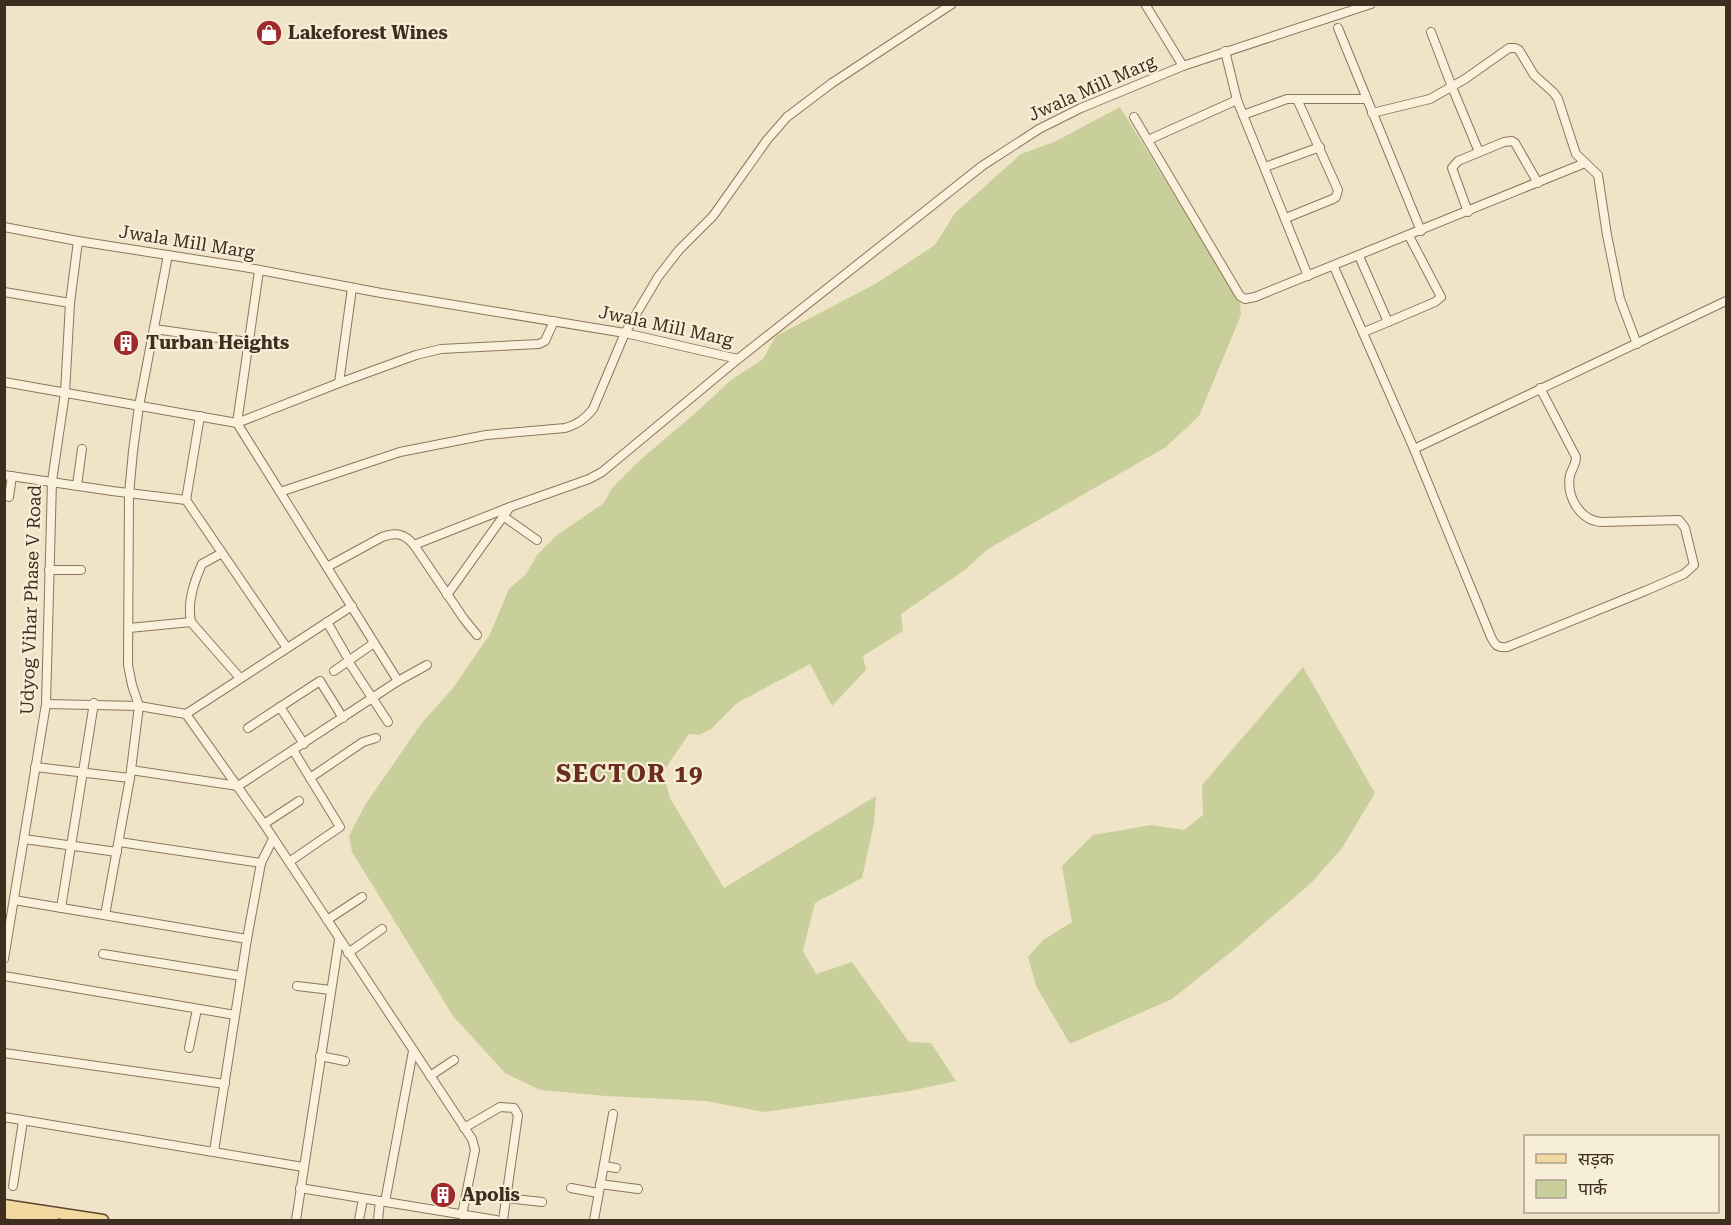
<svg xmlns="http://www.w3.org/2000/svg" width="1731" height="1225" viewBox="0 0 1731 1225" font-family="'Roboto Serif','Noto Sans Devanagari',serif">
  <rect width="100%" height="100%" fill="#f0e4c8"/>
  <g fill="#c9cf9b">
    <path d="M 1120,107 L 1240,301 L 1241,315 L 1199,416 L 1166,447 L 988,549 L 966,569 L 901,614 L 903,631 L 863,656 L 866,670 L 832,706 L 810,664 L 737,703 L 711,729 L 699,735 L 689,734 L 663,772 L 670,798 L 724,888 L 876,796 L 874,823 L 862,878 L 815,903 L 803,951 L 816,974 L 852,962 L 909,1042 L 931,1043 L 956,1081 L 910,1091 L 764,1112 L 705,1101 L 606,1096 L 540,1090 L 505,1073 L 453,1016 L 352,852 L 349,836 L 365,805 L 421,724 L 453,688 L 490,634 L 509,589 L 526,574 L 537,555 L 557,535 L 604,503 L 612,488 L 639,461 L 701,408 L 731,380 L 763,359 L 776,336 L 877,283 L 935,245 L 955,213 L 1021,154 L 1054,142 Z"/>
    <path d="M 1303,667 L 1375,793 L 1342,848 L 1312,882 L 1237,947 L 1172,999 L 1070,1044 L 1036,986 L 1028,957 L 1043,940 L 1072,922 L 1062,866 L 1093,835 L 1151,825 L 1184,830 L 1203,815 L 1202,785 Z"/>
  </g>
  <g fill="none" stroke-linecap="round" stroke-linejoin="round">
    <g stroke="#8d765c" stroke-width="10">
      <g id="minor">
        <path d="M 1145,4 L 1183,66"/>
        <path d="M 1338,28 L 1421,231"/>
        <path d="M 1431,32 L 1452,87 L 1479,152"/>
        <path d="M 1225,51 L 1237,100 L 1308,276"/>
        <path d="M 1297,99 L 1366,99"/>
        <path d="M 1372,113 L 1430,99 L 1465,79 L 1509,48 L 1515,48 L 1519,50 L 1534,75 L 1554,93 L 1558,99 L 1576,154 L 1598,175 L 1607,235 L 1620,299 L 1637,344"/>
        <path d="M 1243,115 L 1287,99 L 1297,99 L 1338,190 L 1336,197 L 1333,199 L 1286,218"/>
        <path d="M 1134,117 L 1240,296 L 1245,299 L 1255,297 L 1585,163"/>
        <path d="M 1148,140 L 1237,100"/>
        <path d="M 1265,167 L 1320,147"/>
        <path d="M 1468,212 L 1452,168 L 1458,161 L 1504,142 L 1512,141 L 1515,143 L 1538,183"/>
        <path d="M 4,227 L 78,241 L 244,267 L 381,293 L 625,333 L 738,359 L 982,166 L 1039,129 L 1081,108 L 1183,66 L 1371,4"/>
        <path d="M 1359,256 L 1388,322 L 1435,302 L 1441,297 L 1409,236"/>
        <path d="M 1334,267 L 1414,449 L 1491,637 C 1495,645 1497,648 1507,647 L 1645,591 L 1684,574 L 1694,565 L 1685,528 L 1679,520 L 1601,522 C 1580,520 1566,497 1570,475 C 1572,469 1576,464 1576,457 L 1540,388"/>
        <path d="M 259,271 L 237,423 L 398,681"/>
        <path d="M 4,292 L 70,303"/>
        <path d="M 154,329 L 248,342"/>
        <path d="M 1364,332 L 1388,322"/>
        <path d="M 4,382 L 237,423 L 339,383 L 416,355 L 441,349 L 539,344 L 545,341 L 554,321"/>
        <path d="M 339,383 L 352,288"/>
        <path d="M 1414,449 L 1726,301"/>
        <path d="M 4,475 L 112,491 L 186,500 L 287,648"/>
        <path d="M 77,485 L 82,449"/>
        <path d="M 280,492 L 400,452 L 486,435 L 565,428 C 578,424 585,419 593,409 L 625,333 L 658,277 L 679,250 L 713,216 L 767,140 L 787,117 L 832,83 L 952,4"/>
        <path d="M 9,497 L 12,476"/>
        <path d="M 186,500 L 200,416"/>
        <path d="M 503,516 L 537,540"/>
        <path d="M 414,545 L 510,507 L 589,479 L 602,472 L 738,359"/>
        <path d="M 222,553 L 202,564 C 194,582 187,602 191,622 L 240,678"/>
        <path d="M 327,567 L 382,537 C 395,532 404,533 414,545 L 464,619 L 477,635"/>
        <path d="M 49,570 L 81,570"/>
        <path d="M 447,595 L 510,507"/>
        <path d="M 327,622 L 346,655"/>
        <path d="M 129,628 L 191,622"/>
        <path d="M 348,661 L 388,722"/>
        <path d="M 334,671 L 374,643"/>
        <path d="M 46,704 L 139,706 L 186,714 L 264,824 L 472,1139 L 475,1150 L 462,1215"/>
        <path d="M 280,707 L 304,744"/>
        <path d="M 186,714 L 352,606"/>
        <path d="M 248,728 L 320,681 L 343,718"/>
        <path d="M 35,767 L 130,778"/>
        <path d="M 131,770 L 238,786 L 398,681 L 427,665"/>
        <path d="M 310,778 L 363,742 L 376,738"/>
        <path d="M 264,824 L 299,801"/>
        <path d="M 24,839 L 117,852"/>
        <path d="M 119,842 L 261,863"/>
        <path d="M 289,862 L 340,827 L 293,750"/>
        <path d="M 14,900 L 247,939"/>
        <path d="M 61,908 L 94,703"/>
        <path d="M 105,915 L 130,778 L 139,706 L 132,685 L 128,665 L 129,494 L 133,451 L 139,406 L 168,255"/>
        <path d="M 327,920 L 362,897"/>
        <path d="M 348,953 L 382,929"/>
        <path d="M 103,954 L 241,976"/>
        <path d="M 4,959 L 46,704 L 52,481 L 65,393 L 70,303 L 78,241"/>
        <path d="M 4,976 L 235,1015"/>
        <path d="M 297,986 L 331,990"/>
        <path d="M 189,1048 L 197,1009"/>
        <path d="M 4,1053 L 225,1084"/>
        <path d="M 320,1056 L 345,1061"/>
        <path d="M 430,1076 L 454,1060"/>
        <path d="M 4,1117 L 303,1167"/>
        <path d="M 464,1128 L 500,1107 L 514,1108 L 518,1115 L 503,1220"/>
        <path d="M 214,1151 L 247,939 L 261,863 L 273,839"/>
        <path d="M 604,1166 L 616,1168"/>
        <path d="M 600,1184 L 638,1189"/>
        <path d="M 13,1186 L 23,1121"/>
        <path d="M 300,1188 L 496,1220"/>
        <path d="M 571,1188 L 598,1193"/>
        <path d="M 506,1198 L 542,1202"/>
        <path d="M 385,1202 L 413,1051"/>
        <path d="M 296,1220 L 339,940"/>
        <path d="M 359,1220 L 363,1199"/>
        <path d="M 378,1220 L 380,1201"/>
        <path d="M 594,1220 L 613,1114"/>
      </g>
    </g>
    <g stroke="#5b4430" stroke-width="13">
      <g id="major">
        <path d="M 4,1205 L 103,1220"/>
        <path d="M 4,1213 L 53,1220"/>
      </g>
    </g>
    <use href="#minor" stroke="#faf1dc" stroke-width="8"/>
    <use href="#major" stroke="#f3d9a0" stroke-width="10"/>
  </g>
  <defs>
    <g id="shop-disc" transform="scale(1.35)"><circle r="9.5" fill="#9e2a2b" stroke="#f7eed8"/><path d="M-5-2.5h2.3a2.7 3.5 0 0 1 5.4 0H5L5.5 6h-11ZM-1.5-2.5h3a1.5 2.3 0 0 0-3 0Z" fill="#fff"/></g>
    <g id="building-disc" transform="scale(1.35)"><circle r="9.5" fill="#9e2a2b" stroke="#f7eed8"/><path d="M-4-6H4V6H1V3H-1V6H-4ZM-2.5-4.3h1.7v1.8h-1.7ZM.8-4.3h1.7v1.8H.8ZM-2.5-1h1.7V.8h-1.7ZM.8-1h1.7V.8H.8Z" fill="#fff"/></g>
  </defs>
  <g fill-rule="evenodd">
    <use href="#shop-disc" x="269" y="33"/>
    <use href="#building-disc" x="126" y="343"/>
    <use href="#building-disc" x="443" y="1195"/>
  </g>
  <g text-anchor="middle" stroke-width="4.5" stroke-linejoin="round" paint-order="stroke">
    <g font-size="18" font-weight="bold" fill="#3d2e20" stroke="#f7eed8" text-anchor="start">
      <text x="288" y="39">Lakeforest Wines</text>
      <text x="146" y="349">Turban Heights</text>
      <text x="462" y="1201">Apolis</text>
    </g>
    <g font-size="18" fill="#3d2e20" stroke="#f7eed8">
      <text transform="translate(1092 88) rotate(-24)" y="6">Jwala Mill Marg</text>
      <text transform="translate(187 242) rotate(9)" y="6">Jwala Mill Marg</text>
      <text transform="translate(666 326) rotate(12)" y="6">Jwala Mill Marg</text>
      <text transform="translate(31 600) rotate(-88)" y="6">Udyog Vihar Phase V Road</text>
    </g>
    <g font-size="24" font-weight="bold" letter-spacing="1.5" fill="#6b2e1e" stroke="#f7eed8">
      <text x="630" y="782">SECTOR 19</text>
    </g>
  </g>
  <rect width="1731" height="1225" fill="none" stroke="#3d2e20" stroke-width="12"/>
  <rect x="1524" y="1135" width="195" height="78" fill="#f7eed8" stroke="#ada18e" stroke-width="1.5"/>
  <rect x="1536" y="1154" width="30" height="9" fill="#f3d9a0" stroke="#ada18e" stroke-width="1.5"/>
  <text x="1578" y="1165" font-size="18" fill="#3d2e20">सड़क</text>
  <rect x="1536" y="1180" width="30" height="18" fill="#c9cf9b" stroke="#ada18e" stroke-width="1.5"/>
  <text x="1578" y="1195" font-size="18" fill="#3d2e20">पार्क</text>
</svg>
